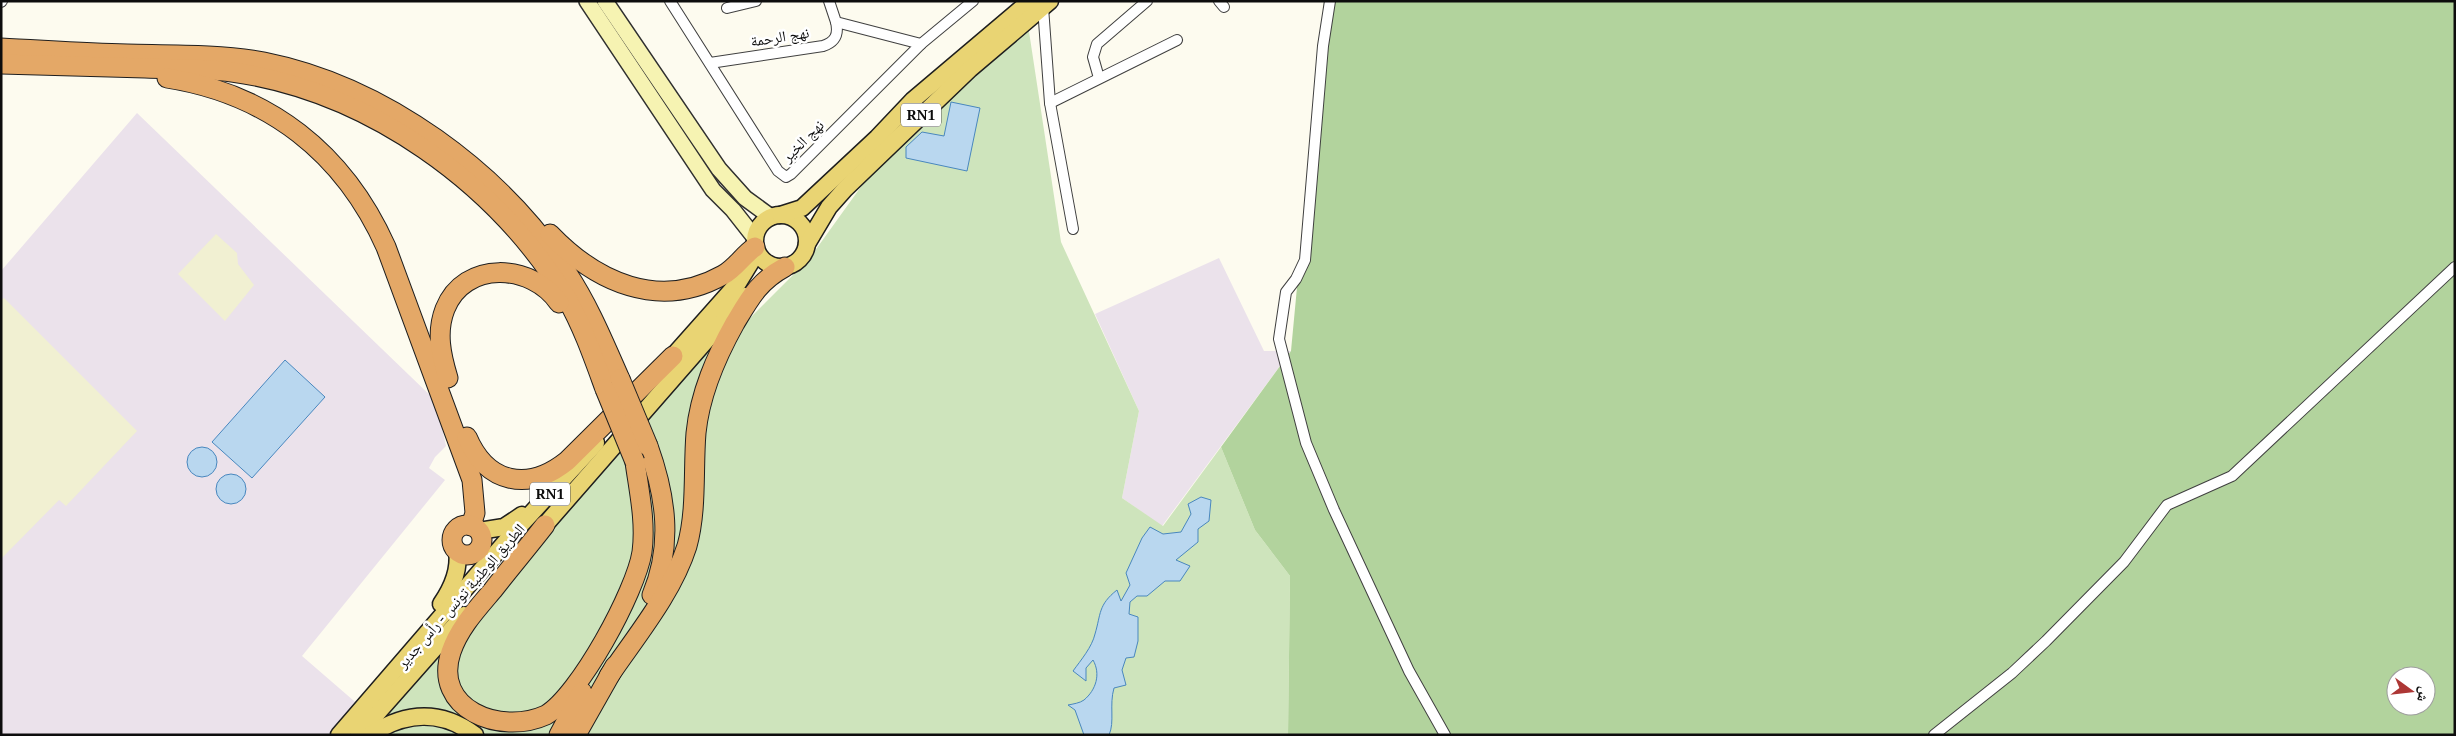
<svg xmlns="http://www.w3.org/2000/svg" width="2456" height="736" viewBox="0 0 2456 736" font-family="'Noto Serif','Noto Naskh Arabic',serif">
  <rect width="100%" height="100%" fill="#fdfbef"/>
  <g fill="#ebe2eb">
    <path d="M 137,113 L 436,401 L 446,446 L 435,457 L 429,468 L 445,480 L 302,656 L 361,707 L 337,735 L 1,735 L 1,271 Z"/>
    <path d="M 1219,258 L 1264,351 L 1291,351 L 1162,526 L 1122,498 L 1139,411 L 1095,314 Z"/>
  </g>
  <g fill="#f1f0d2">
    <path d="M 216,234 L 237,253 L 238,264 L 254,285 L 225,321 L 178,274 Z"/>
    <path d="M 4,298 L 137,431 L 66,506 L 59,500 L 1,559 L 1,300 Z"/>
  </g>
  <path fill="#cee4bc" d="M 1028,25 L 1061,242 L 1139,411 L 1122,498 L 1163,526 L 1221,447 L 1255,530 L 1290,576 L 1288,735 L 370,735 L 730,320 L 740,328 L 809,259 L 873,170 Z"/>
  <path fill="#b2d39d" fill-rule="evenodd" d="M 1324,1 L 2455,1 L 2455,735 L 1288,735 L 1290,576 L 1255,530 L 1221,447 L 1291,351 ZM 2396,676 L 2426,676 L 2426,706 L 2396,706 Z"/>
  <g fill="#b9d7ef" stroke="#4987be">
    <path d="M 951,102 L 980,108 L 967,171 L 906,158 L 906,147 L 922,132 L 944,136 Z"/>
    <path d="M 285,360 L 325,397 L 252,478 L 212,442 Z"/>
    <circle cx="202" cy="462" r="15"/>
    <circle cx="231" cy="489" r="15"/>
    <path d="M 1201,497 L 1211,500 L 1209,521 L 1198,529 L 1198,542 L 1176,560 L 1190,566 L 1180,581 L 1165,581 L 1147,596 L 1137,596 L 1130,602 L 1129,614 L 1138,617 L 1138,641 L 1134,657 L 1126,658 L 1122,670 L 1126,685 L 1114,688 C 1109,705 1115,722 1109,735 L 1084,735 L 1075,710 L 1068,705 C 1073,704 1080,703 1084,700 C 1096,690 1101,674 1093,660 L 1086,668 L 1086,681 L 1073,671 C 1081,660 1092,647 1095,634 C 1101,614 1098,605 1117,590 L 1121,601 L 1130,585 L 1126,573 L 1142,538 L 1150,527 L 1163,534 L 1181,532 L 1191,514 L 1188,504 Z"/>
  </g>
  <g fill="none" stroke-linecap="round" stroke-linejoin="round">
    <g stroke="#404040" stroke-width="12">
      <g id="street">
        <path d="M 670,1 L 778,171 L 786,177 L 791,174 L 921,44 L 973,1"/>
        <path d="M 829,1 L 836,22 L 921,44"/>
        <path d="M 1219,1 L 1224,7"/>
        <path d="M 1330,1 L 1323,46 L 1305,260 L 1296,279 L 1286,292 L 1279,339 L 1306,443 L 1334,510 L 1409,671 L 1445,735"/>
        <path d="M 1,2 L 2,1"/>
        <path d="M 1043,7 L 1050,103 L 1073,229"/>
        <path d="M 727,8 L 756,1"/>
        <path d="M 710,63 L 823,46 C 835,42 839,35 836,22"/>
        <path d="M 1099,78 L 1093,57 L 1097,44 L 1147,1"/>
        <path d="M 1050,103 L 1177,40"/>
        <path d="M 1934,735 L 2012,673 L 2046,641 L 2124,562 L 2167,505 L 2232,476 L 2455,267"/>
      </g>
    </g>
    <g stroke="#2f2f2f" stroke-width="18">
      <g id="secondary">
        <path d="M 587,1 L 713,190 L 733,210 L 755,238"/>
        <path d="M 605,1 L 719,169 L 745,198 L 771,217"/>
      </g>
    </g>
    <g stroke="#1e1e1e" stroke-width="19">
      <g id="primary">
        <circle cx="781" cy="241" r="26"/>
        <path d="M 780,215 L 802,208 L 877,138 L 913,100 L 1030,1"/>
        <path d="M 807,244 L 829,207 L 845,189 L 970,69 L 1050,1"/>
        <path d="M 666,364 L 738,283 L 757,252"/>
        <path d="M 479,531 L 504,527 L 522,515"/>
        <path d="M 538,533 L 745,296"/>
        <path d="M 441,604 C 452,588 460,570 457,551"/>
        <path d="M 339,735 L 515,531 L 596,443"/>
        <path d="M 358,735 L 464,615"/>
        <path d="M 370,735 C 405,712 440,709 475,735"/>
      </g>
    </g>
    <g stroke="#1e1e1e" stroke-width="21">
      <g id="highway">
        <path d="M 1,48 C 43,50 85,53 127,54 C 173,55 219,54 264,62 C 384,86 501,172 567,273 C 589,306 604,343 620,379"/>
        <path d="M 1,64 C 49,65 97,67 145,68 C 174,69 203,68 232,72 C 368,91 496,182 567,299 C 583,327 594,359 605,389"/>
        <path d="M 167,78 C 269,94 344,153 386,247 L 472,480 L 475,513 L 471,526"/>
        <path d="M 550,234 C 596,282 659,311 723,275 C 736,268 743,255 755,247"/>
        <path d="M 448,378 C 441,355 436,332 445,309 C 464,260 532,263 559,303"/>
        <path d="M 467,437 C 487,484 528,492 567,461 L 673,356"/>
        <path d="M 648,446 C 666,496 673,545 652,595"/>
        <path d="M 545,525 C 528,547 510,568 493,590 C 477,609 459,628 451,652 C 432,709 500,736 546,715 C 579,696 636,591 642,552 C 646,522 639,491 635,462"/>
        <circle cx="467" cy="540" r="15"/>
        <path d="M 609,676 C 637,635 672,593 687,546 C 697,510 693,470 696,433 C 700,393 716,357 735,323 C 750,298 759,281 785,267"/>
        <path d="M 559,735 L 582,692"/>
        <path d="M 576,735 L 615,666"/>
      </g>
    </g>
    <use href="#street" stroke="#fff" stroke-width="10"/>
    <use href="#secondary" stroke="#f6f3b2" stroke-width="15"/>
    <use href="#primary" stroke="#e9d473" stroke-width="16"/>
    <use href="#highway" stroke="#e4a867" stroke-width="19"/>
    <g stroke="#1e1e1e" stroke-width="21" stroke-linecap="butt">
      <g id="highway-bridge">
        <path d="M 620,379 L 648,446"/>
        <path d="M 605,389 L 635,462"/>
      </g>
    </g>
    <use href="#highway-bridge" stroke="#e4a867" stroke-width="19"/>
  </g>
  <g text-anchor="middle" stroke-width="5" stroke-linejoin="round" paint-order="stroke">
    <g fill="#fff" stroke="#565656" stroke-width="1">
      <rect x="901" y="103.5" width="40" height="23" rx="4"/>
      <rect x="530" y="482.5" width="40" height="23" rx="4"/>
    </g>
    <g font-size="14" font-weight="bold" fill="#0d0d0d">
      <text x="921" y="120">RN1</text>
      <text x="550" y="499">RN1</text>
    </g>
    <g font-size="15" fill="#0d0d0d" stroke="#fff">
      <text transform="translate(780 37) rotate(-9)" y="5">نهج الرحمة</text>
      <text transform="translate(803 141) rotate(-45)" y="5">نهج الخير</text>
      <text transform="translate(461 596) rotate(-49)" y="5">الطريق الوطنية تونس - رأس جدير</text>
    </g>
  </g>
  <rect width="2456" height="736" fill="none" stroke="#0d0d0d" stroke-width="5"/>
  <g transform="translate(2411 691) rotate(105)"><circle r="24" fill="#ffffff" stroke="#9e9e9e"/>
  <path d="M0-4L9 19L0 12L-9 19Z" fill="#ad3735"/>
  <text y="-8" font-size="14" font-weight="bold" text-anchor="middle" fill="#0d0d0d">ش</text>
  </g>
</svg>
